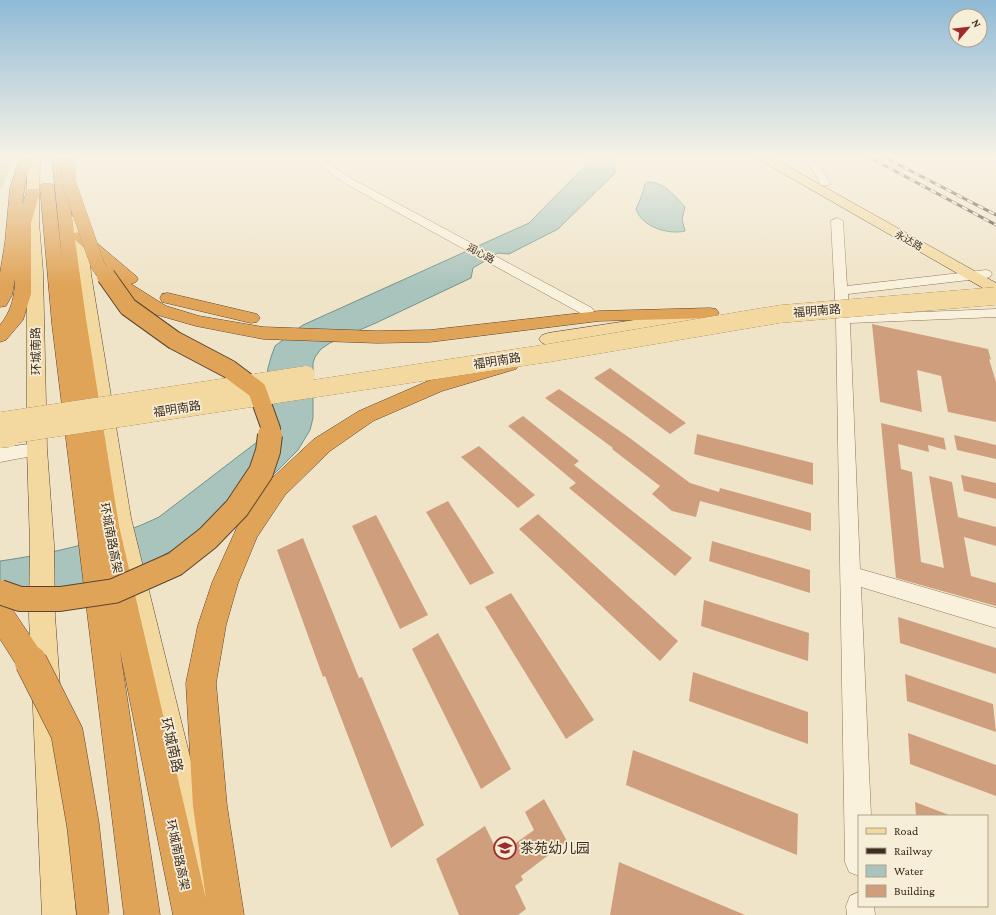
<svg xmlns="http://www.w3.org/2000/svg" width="996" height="915" viewBox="0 0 996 915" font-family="'Crimson Pro','Noto Sans SC',serif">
  <rect width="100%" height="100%" fill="#f0e4c8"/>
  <path fill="#c9cf9b" d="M 0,156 L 14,156 L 2,189 L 0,189 Z"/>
  <g fill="#a9c4bc" stroke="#6f938a">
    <path d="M 595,156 L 614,156 L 615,173 L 558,229 L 509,254 L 498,253 L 473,268 L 471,278 L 378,322 L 330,343 L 321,349 L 315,357 L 313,363 L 313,418 L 310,430 L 298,450 L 251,497 L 207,530 L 150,563 L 111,577 L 0,606 L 0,561 C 51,554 112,540 159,517 L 257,442 L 265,432 L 265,391 L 268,368 L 271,357 L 275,346 L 303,325 L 529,223 Z"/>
    <path d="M 647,182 C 663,181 675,196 685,207 L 682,219 L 685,231 C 668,235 642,227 636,209 L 642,195 L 645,184 Z"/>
  </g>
  <g fill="#cf9f7d">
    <path d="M 872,324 L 988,349 L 991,360 L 989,359 L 996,382 L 996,422 L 948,412 L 941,376 L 917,370 L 922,412 L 880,402 Z"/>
    <path d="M 610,368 L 686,423 L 670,434 L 594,378 Z"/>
    <path d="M 559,389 L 627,436 L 690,483 L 719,492 L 720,488 L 811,513 L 811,531 L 700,501 L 696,517 L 672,511 L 652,494 L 660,486 L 612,449 L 613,448 L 545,398 Z"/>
    <path d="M 523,416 L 579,461 L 574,465 L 692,558 L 675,576 L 569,488 L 576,483 L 508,426 Z"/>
    <path d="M 881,423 L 944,438 L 946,450 L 928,445 L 929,452 L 898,444 L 901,469 L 912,472 L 921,562 L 944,568 L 929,476 L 952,482 L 958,517 L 996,527 L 996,546 L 964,537 L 971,576 L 996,583 L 996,606 L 896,578 Z"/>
    <path d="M 697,434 L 813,463 L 813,485 L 694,454 Z"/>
    <path d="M 954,435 L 996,445 L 996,459 L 957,450 Z"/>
    <path d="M 479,446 L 535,495 L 518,508 L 461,457 Z"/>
    <path d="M 961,475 L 996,483 L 996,499 L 964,491 Z"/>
    <path d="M 448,501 L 494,573 L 470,585 L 426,512 Z"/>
    <path d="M 538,514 L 678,641 L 660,661 L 519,529 Z"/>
    <path d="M 376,515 L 428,615 L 400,629 L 352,526 Z"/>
    <path d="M 303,538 L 359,678 L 362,677 L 424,825 L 391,848 L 325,676 L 323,677 L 277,550 Z"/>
    <path d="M 712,541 L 810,570 L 810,593 L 709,561 Z"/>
    <path d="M 511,593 L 594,720 L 566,739 L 485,607 Z"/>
    <path d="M 704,600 L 809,633 L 808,661 L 701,626 Z"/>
    <path d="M 898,617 L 996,648 L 996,674 L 900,643 Z"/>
    <path d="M 438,633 L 511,769 L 481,789 L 412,649 Z"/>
    <path d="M 693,672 L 808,712 L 808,744 L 689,701 Z"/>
    <path d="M 905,674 L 993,704 L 996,732 L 907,701 Z"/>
    <path d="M 908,733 L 996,765 L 996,796 L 910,764 Z"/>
    <path d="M 633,750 L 798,814 L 797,855 L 626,785 Z"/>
    <path d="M 544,799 L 567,841 L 521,876 L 523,880 L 515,886 L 526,909 L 518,915 L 459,915 L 436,859 L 485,826 L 499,855 L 534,830 L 525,812 Z"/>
    <path d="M 915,802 L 949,815 L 949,816 L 916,816 Z"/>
    <path d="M 619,862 L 745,915 L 610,915 Z"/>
  </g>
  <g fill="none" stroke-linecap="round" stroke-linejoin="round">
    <g stroke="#8d765c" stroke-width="1">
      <g id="minor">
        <path d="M 312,156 L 322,156 L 332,166 L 354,180 L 592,308 L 594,311 L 592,314 L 582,314 L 346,184 L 326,170 Z"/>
        <path d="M 800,156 L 811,156 C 819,164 825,173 830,183 L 829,185 L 821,185 L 811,167 Z"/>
        <path d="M 837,218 L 843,221 L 847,286 L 986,270 L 990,271 L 992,274 L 990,277 L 986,278 L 848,294 L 849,315 L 996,309 L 996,317 L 850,323 L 860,569 L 996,608 L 996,628 L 861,587 L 871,816 L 859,816 L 859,876 L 849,872 L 845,862 L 836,319 L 831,221 Z"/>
        <path d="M 37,443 L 43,444 L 45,449 L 43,454 L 0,462 L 0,448 Z"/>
        <path d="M 859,892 L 859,906 L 874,906 L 875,915 L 847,915 L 846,906 L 850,896 Z"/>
      </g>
    </g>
    <g stroke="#5b4430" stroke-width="1">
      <g id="major">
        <path d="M 28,156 L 40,156 L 39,222 L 43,272 L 47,449 L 54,545 L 55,616 L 76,915 L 42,915 L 29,616 L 30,545 L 27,449 L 27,272 L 25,222 Z"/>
        <path d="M 753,156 L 769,156 L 996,283 L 996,294 L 990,292 Z"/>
        <path d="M 79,213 L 84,214 L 86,217 L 91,274 L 131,518 L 229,915 L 195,915 L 109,518 L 75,274 L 72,217 L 74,214 Z"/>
        <path d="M 701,310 L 707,311 L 709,315 L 707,319 L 548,345 L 542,343 L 539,339 L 542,335 L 548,333 Z"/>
      </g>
    </g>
    <g stroke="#5b4430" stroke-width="1">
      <g id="highway">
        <path d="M 23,156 L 35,156 L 26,178 L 22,205 L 28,189 L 38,189 L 40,192 L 31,223 L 31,294 L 23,320 L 6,340 L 0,342 L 0,325 C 11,312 15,296 15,279 L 12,295 L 6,306 L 0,307 L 0,273 L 5,243 L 10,188 L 17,167 Z"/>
        <path d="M 52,156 L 64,156 L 74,233 L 80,232 L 85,233 L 136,276 L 138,279 L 136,282 L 131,284 L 166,306 L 199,316 L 263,327 L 377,331 L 430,330 L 599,311 L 710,308 L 716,309 L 719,313 L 716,317 L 710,318 L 599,321 L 430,342 L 377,343 L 263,339 L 196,326 L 154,314 L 98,277 L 96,274 L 98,271 L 104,269 L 113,273 L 75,240 L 86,319 L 119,526 L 206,899 L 193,806 L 186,683 L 198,625 L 212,583 L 238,525 L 269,481 L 314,439 L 359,411 L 428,381 L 509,358 L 516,359 L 519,364 L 516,369 L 442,391 L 373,421 L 330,451 L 285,495 L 257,537 L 238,583 L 226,625 L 216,683 L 227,806 L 244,915 L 173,915 L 120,651 L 160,915 L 124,915 L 52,324 L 40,187 L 42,184 L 52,184 L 54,187 L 62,259 Z"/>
        <path d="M 168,293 L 257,314 L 260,318 L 257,322 L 251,323 L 162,302 L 160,298 L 162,294 Z"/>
        <path d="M 0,602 L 10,606 L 41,652 L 45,662 L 41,672 L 31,676 L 21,672 L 0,639 Z"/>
      </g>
    </g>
    <use href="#minor" fill="#faf1dc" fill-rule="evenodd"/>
    <use href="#major" fill="#f3d9a0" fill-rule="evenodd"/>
    <use href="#highway" fill="#e0a458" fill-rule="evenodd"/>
    <g stroke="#3d2e20" stroke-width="3">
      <g id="rail">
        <path d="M 867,156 L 996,225"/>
        <path d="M 882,156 L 996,215"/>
      </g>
    </g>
    <use href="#rail" stroke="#f7eed8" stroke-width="2" stroke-dasharray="6" stroke-linecap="butt"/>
    <g stroke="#5b4430" stroke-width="18" stroke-linecap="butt">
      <g id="major-bridge-far1">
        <path d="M 0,421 L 306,375"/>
        <path d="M 2,436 L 549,353 L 780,314 L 996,296"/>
      </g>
    </g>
    <g stroke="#5b4430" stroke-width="24" stroke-linecap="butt">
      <path id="major-bridge" d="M 0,436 L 9,435"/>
    </g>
    <g stroke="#5b4430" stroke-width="14" stroke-linecap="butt">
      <path id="highway-bridge-far3" d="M 68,156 L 69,183 L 98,266 L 106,277"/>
    </g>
    <g stroke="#5b4430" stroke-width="20" stroke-linecap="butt">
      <path id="highway-bridge-far2" d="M 106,276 L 128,307 L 174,340 L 229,369 L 257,390 L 271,429 L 270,436"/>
    </g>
    <g stroke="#5b4430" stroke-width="26" stroke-linecap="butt">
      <path id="highway-bridge-far1" d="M 0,592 L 20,599 L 60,599 L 114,591 L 175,564 L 208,538 L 237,508 L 261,472 L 268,451 L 270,435"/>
    </g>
    <g stroke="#5b4430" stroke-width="33" stroke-linecap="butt">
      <path id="highway-bridge" d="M 31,662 L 67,733 L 83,825 L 93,915"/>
    </g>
    <use href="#major-bridge-far1" stroke="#f3d9a0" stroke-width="18"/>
    <use href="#major-bridge" stroke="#f3d9a0" stroke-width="24"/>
    <use href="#highway-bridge-far3" stroke="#e0a458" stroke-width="14"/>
    <use href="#highway-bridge-far2" stroke="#e0a458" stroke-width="18"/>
    <use href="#highway-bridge-far1" stroke="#e0a458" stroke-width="24"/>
    <use href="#highway-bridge" stroke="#e0a458" stroke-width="32"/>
  </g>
  <linearGradient id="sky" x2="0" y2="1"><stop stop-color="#8fbad6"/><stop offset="0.55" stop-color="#f8f3e6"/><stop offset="1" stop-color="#f8f3e6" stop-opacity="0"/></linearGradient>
  <rect width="996" height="285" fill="url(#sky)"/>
  <defs>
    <g id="school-ring" transform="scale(1.15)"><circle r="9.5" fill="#f7eed8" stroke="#9e2a2b" stroke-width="1.5"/><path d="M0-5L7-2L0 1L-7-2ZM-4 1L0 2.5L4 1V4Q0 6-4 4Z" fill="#9e2a2b"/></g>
  </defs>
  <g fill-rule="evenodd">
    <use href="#school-ring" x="505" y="848"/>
  </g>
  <g text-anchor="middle" stroke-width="3.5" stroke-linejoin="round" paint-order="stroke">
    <g font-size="10" fill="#3d2e20" stroke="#f7eed8">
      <text transform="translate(909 240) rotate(29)" y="4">永达路</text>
      <text transform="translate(481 253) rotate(28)" y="4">润心路</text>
    </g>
    <g font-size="12" fill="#3d2e20" stroke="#f7eed8">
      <text transform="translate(817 311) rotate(-5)" y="4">福明南路</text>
      <text transform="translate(36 351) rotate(-91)" y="4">环城南路</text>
      <text transform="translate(497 361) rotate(-9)" y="4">福明南路</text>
      <text transform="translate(177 409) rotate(-9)" y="4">福明南路</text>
      <text transform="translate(111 538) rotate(79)" y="4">环城南路高架</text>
      <text transform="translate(178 855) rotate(78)" y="4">环城南路高架</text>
    </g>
    <g font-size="14" fill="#3d2e20" stroke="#f7eed8">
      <text transform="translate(172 745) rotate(77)" y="5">环城南路</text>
    </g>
    <g font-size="14" fill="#3d2e20" stroke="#f7eed8" text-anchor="start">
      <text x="520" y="853">茶苑幼儿园</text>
    </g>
  </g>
  <rect x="858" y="815" width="130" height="92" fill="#f7eed8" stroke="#ada18e"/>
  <rect x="866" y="828" width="20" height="6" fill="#f3d9a0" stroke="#ada18e"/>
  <text x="894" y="835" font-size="12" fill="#3d2e20">Road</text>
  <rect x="866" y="848" width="20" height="6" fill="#3d2e20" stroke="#ada18e"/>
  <text x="894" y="855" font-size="12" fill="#3d2e20">Railway</text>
  <rect x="866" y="865" width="20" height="12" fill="#a9c4bc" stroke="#ada18e"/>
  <text x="894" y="875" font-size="12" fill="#3d2e20">Water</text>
  <rect x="866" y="885" width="20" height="12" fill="#cf9f7d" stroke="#ada18e"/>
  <text x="894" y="895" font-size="12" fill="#3d2e20">Building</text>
  <g transform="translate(968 28) rotate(62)"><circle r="19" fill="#f7eed8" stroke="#ada18e"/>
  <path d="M0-3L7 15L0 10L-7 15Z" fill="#9e2a2b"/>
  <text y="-6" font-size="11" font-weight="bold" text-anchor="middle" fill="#3d2e20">N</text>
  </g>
</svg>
